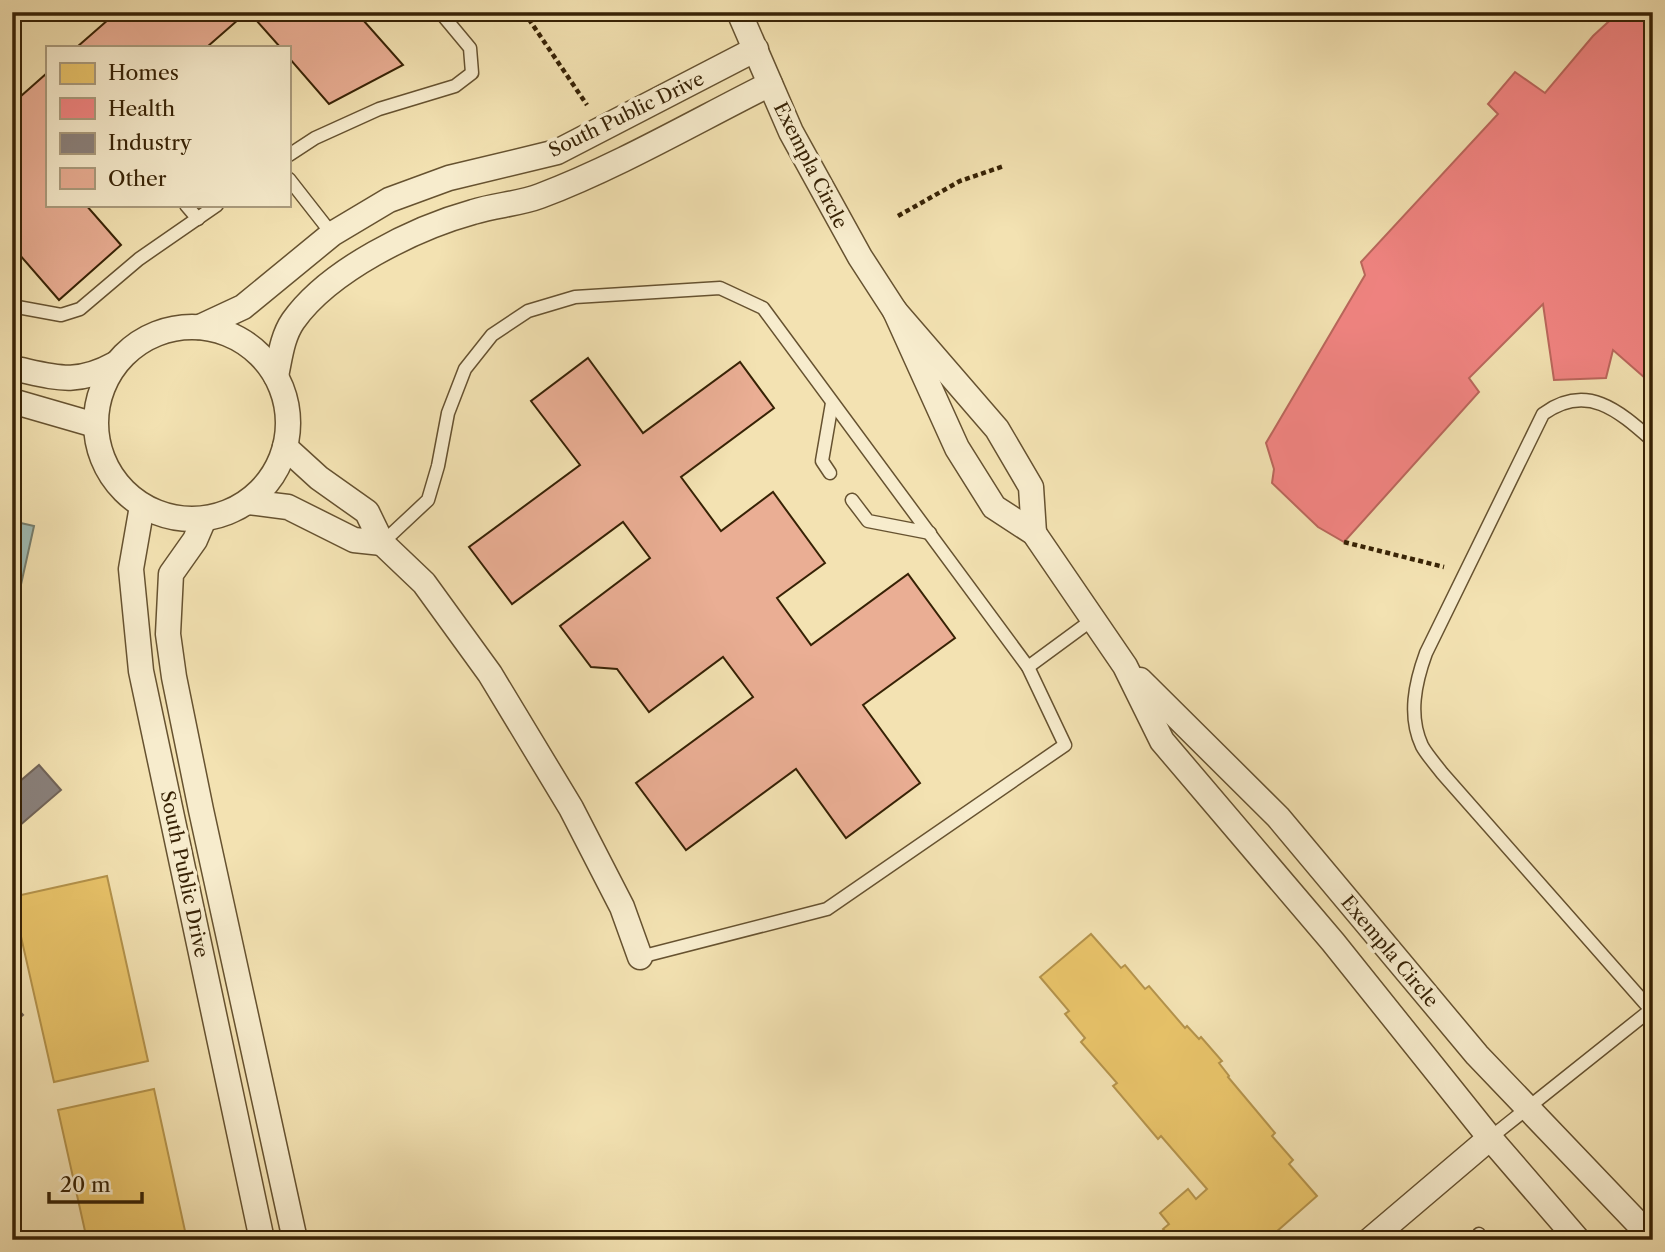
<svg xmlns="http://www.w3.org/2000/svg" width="1665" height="1252" viewBox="0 0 1665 1252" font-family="'Libre Caslon Text',serif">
  <rect width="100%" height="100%" fill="#f3e2b2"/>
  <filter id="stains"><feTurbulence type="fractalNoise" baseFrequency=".00286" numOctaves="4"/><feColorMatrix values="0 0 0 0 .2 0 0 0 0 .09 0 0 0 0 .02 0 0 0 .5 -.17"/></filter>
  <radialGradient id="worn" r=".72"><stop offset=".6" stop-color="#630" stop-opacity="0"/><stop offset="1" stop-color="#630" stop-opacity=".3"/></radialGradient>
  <path fill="#9ebcb5" stroke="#757e6f" stroke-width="2" d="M 12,521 L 34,526 L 12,625 Z"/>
  <g fill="#e9c46a" stroke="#b4934c" stroke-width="2">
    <path d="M 107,876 L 148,1061 L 54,1082 L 12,897 Z"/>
    <path d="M 1091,934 L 1121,968 L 1125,965 L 1145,989 L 1149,986 L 1185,1028 L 1187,1026 L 1199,1039 L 1201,1037 L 1222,1061 L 1219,1063 L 1229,1076 L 1228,1077 L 1275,1133 L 1272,1136 L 1293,1160 L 1289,1164 L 1317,1196 L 1267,1240 L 1260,1240 L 1255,1233 L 1247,1240 L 1173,1240 L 1163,1229 L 1169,1224 L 1160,1213 L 1188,1189 L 1196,1199 L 1207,1189 L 1161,1136 L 1158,1139 L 1113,1086 L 1117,1083 L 1081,1042 L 1085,1038 L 1065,1014 L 1069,1011 L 1040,977 Z"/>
    <path d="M 154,1089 L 187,1240 L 87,1240 L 58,1110 Z"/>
  </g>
  <path fill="#f28482" stroke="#ba675c" stroke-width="2" d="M 1619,12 L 1653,12 L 1653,385 L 1613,350 L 1606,378 L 1554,380 L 1543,304 L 1469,378 L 1479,392 L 1344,542 L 1318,527 L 1272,483 L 1274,469 L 1266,443 L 1365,275 L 1361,262 L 1498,114 L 1488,104 L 1515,72 L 1545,93 L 1593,36 Z"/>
  <g fill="#8a817c" stroke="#716458" stroke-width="2">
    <path d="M 39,765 L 61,790 L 12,832 L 12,788 Z"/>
    <path d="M 12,1003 L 23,1015 L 12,1024 Z"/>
  </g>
  <g fill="#eaae94" stroke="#372205" stroke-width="2">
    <path d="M 117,12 L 247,12 L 207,47 L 77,47 Z"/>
    <path d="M 249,12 L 356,12 L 403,65 L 329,104 L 289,58 L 289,47 L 280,47 Z"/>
    <path d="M 47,73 L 47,205 L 86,205 L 121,245 L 59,300 L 12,246 L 12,104 Z"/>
    <path d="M 588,358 L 643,433 L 740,362 L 774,408 L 681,477 L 721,531 L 773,492 L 825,563 L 777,598 L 811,645 L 908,574 L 955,638 L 863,705 L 920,783 L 846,838 L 796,769 L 686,850 L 636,783 L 753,697 L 723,657 L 649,712 L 617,669 L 591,667 L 560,626 L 650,558 L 623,522 L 512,604 L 469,547 L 580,465 L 531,401 Z"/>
  </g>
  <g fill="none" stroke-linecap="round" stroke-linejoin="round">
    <g stroke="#665230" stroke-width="15">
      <g id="lane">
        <path d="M 289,155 L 315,138 L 379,109 L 455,86 L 472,73 L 470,48 L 440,12"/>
        <path d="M 289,179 L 332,234"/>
        <path d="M 186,205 L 198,219"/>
        <path d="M 12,306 L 61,315 L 80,309 L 139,259 L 217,205"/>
        <path d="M 830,473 L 822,461 L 832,403"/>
        <path d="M 852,500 L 868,521 L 930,533"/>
        <path d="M 382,543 L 428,500 L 438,466 L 448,413 L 465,369 L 492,335 L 528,311 L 575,297 L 720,288 L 763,308 L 1028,667 L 1065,745 L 827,909 L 640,957"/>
        <path d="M 1028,667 L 1092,620"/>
        <path d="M 1651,1010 L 1442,773 C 1436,765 1427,755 1422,746 C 1408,716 1415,683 1426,653 L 1543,414 C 1587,382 1619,411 1653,441"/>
        <path d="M 1490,1138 L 1653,1008"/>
        <path d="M 1477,1240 L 1479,1234"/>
      </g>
    </g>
    <g stroke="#665230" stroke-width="27">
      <g id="street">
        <path d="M 739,12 L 791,132 L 860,257 L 895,311 L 997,429 L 1031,487 L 1034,533"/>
        <path d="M 895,311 L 957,448 L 994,507 L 1034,533 L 1125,666 L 1162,741 L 1333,942 L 1490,1138 L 1578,1240"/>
        <circle cx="192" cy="423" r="96"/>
        <path d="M 200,327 L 243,307 L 332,234 L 389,200 L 449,178 L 557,152 L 756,49"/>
        <path d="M 12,368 C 55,377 75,386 115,364"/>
        <path d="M 276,376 C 280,358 282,337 293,321 C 329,270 415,228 473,212 C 495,205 519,204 540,196 C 617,167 696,121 770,84"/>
        <path d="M 12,401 L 95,425"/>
        <path d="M 248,502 L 288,507 L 354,540 L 382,543 L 367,512 L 319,478 L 285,447"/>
        <path d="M 142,506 L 131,569 L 141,671 L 262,1240"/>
        <path d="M 204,519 L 195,540 L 171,574 L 168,634 L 174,677 L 201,810 L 295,1240"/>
        <path d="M 382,543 L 424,583 L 490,674 L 571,808 L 622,907 L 640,957"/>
        <path d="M 1140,680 L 1278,817 L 1477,1055 L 1653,1239"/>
        <path d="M 1370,1240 L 1490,1138"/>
      </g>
    </g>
    <g stroke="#372205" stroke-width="4.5" stroke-dasharray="5 3.5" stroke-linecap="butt">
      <path d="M 524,12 L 587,105"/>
      <path d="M 898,216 L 960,181 L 1004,166"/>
      <path d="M 1344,542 L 1444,567"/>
    </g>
    <use href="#lane" stroke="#f7eccd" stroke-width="12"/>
    <use href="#street" stroke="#f7eccd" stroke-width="24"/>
  </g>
  <g text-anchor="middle" stroke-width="7" stroke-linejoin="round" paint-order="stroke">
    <g font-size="19" fill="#372205" stroke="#f7eccd">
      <text transform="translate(626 114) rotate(-26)" y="7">South Public Drive</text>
      <text transform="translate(811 165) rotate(63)" y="7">Exempla Circle</text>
      <text transform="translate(185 874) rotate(78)" y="7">South Public Drive</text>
      <text transform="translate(1390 951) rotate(50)" y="7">Exempla Circle</text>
    </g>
  </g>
  <rect width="1665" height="1252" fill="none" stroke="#f3e2b2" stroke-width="42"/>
  <rect x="14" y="14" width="1637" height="1224" fill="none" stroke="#372205" stroke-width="3.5"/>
  <rect x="21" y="21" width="1623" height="1210" fill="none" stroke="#372205" stroke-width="2"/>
  <rect x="46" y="46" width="245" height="161" fill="#f7eccd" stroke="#aa9b7d" stroke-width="2"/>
  <rect x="60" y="63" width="35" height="21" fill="#e9c46a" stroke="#aa9b7d" stroke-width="2"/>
  <text x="108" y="80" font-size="21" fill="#372205">Homes</text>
  <rect x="60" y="98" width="35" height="21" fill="#f28482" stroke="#aa9b7d" stroke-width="2"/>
  <text x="108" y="116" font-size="21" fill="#372205">Health</text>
  <rect x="60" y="133" width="35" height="21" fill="#8a817c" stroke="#aa9b7d" stroke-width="2"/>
  <text x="108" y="150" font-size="21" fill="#372205">Industry</text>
  <rect x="60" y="168" width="35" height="21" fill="#eaae94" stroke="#aa9b7d" stroke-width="2"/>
  <text x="108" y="186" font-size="21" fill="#372205">Other</text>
  <path d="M49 1192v10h93v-10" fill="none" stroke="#372205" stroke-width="3.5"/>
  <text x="60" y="1192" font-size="21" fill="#372205" stroke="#f7eccd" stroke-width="5" paint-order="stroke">20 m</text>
  <rect width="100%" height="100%" filter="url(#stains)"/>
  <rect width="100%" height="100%" fill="url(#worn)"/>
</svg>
